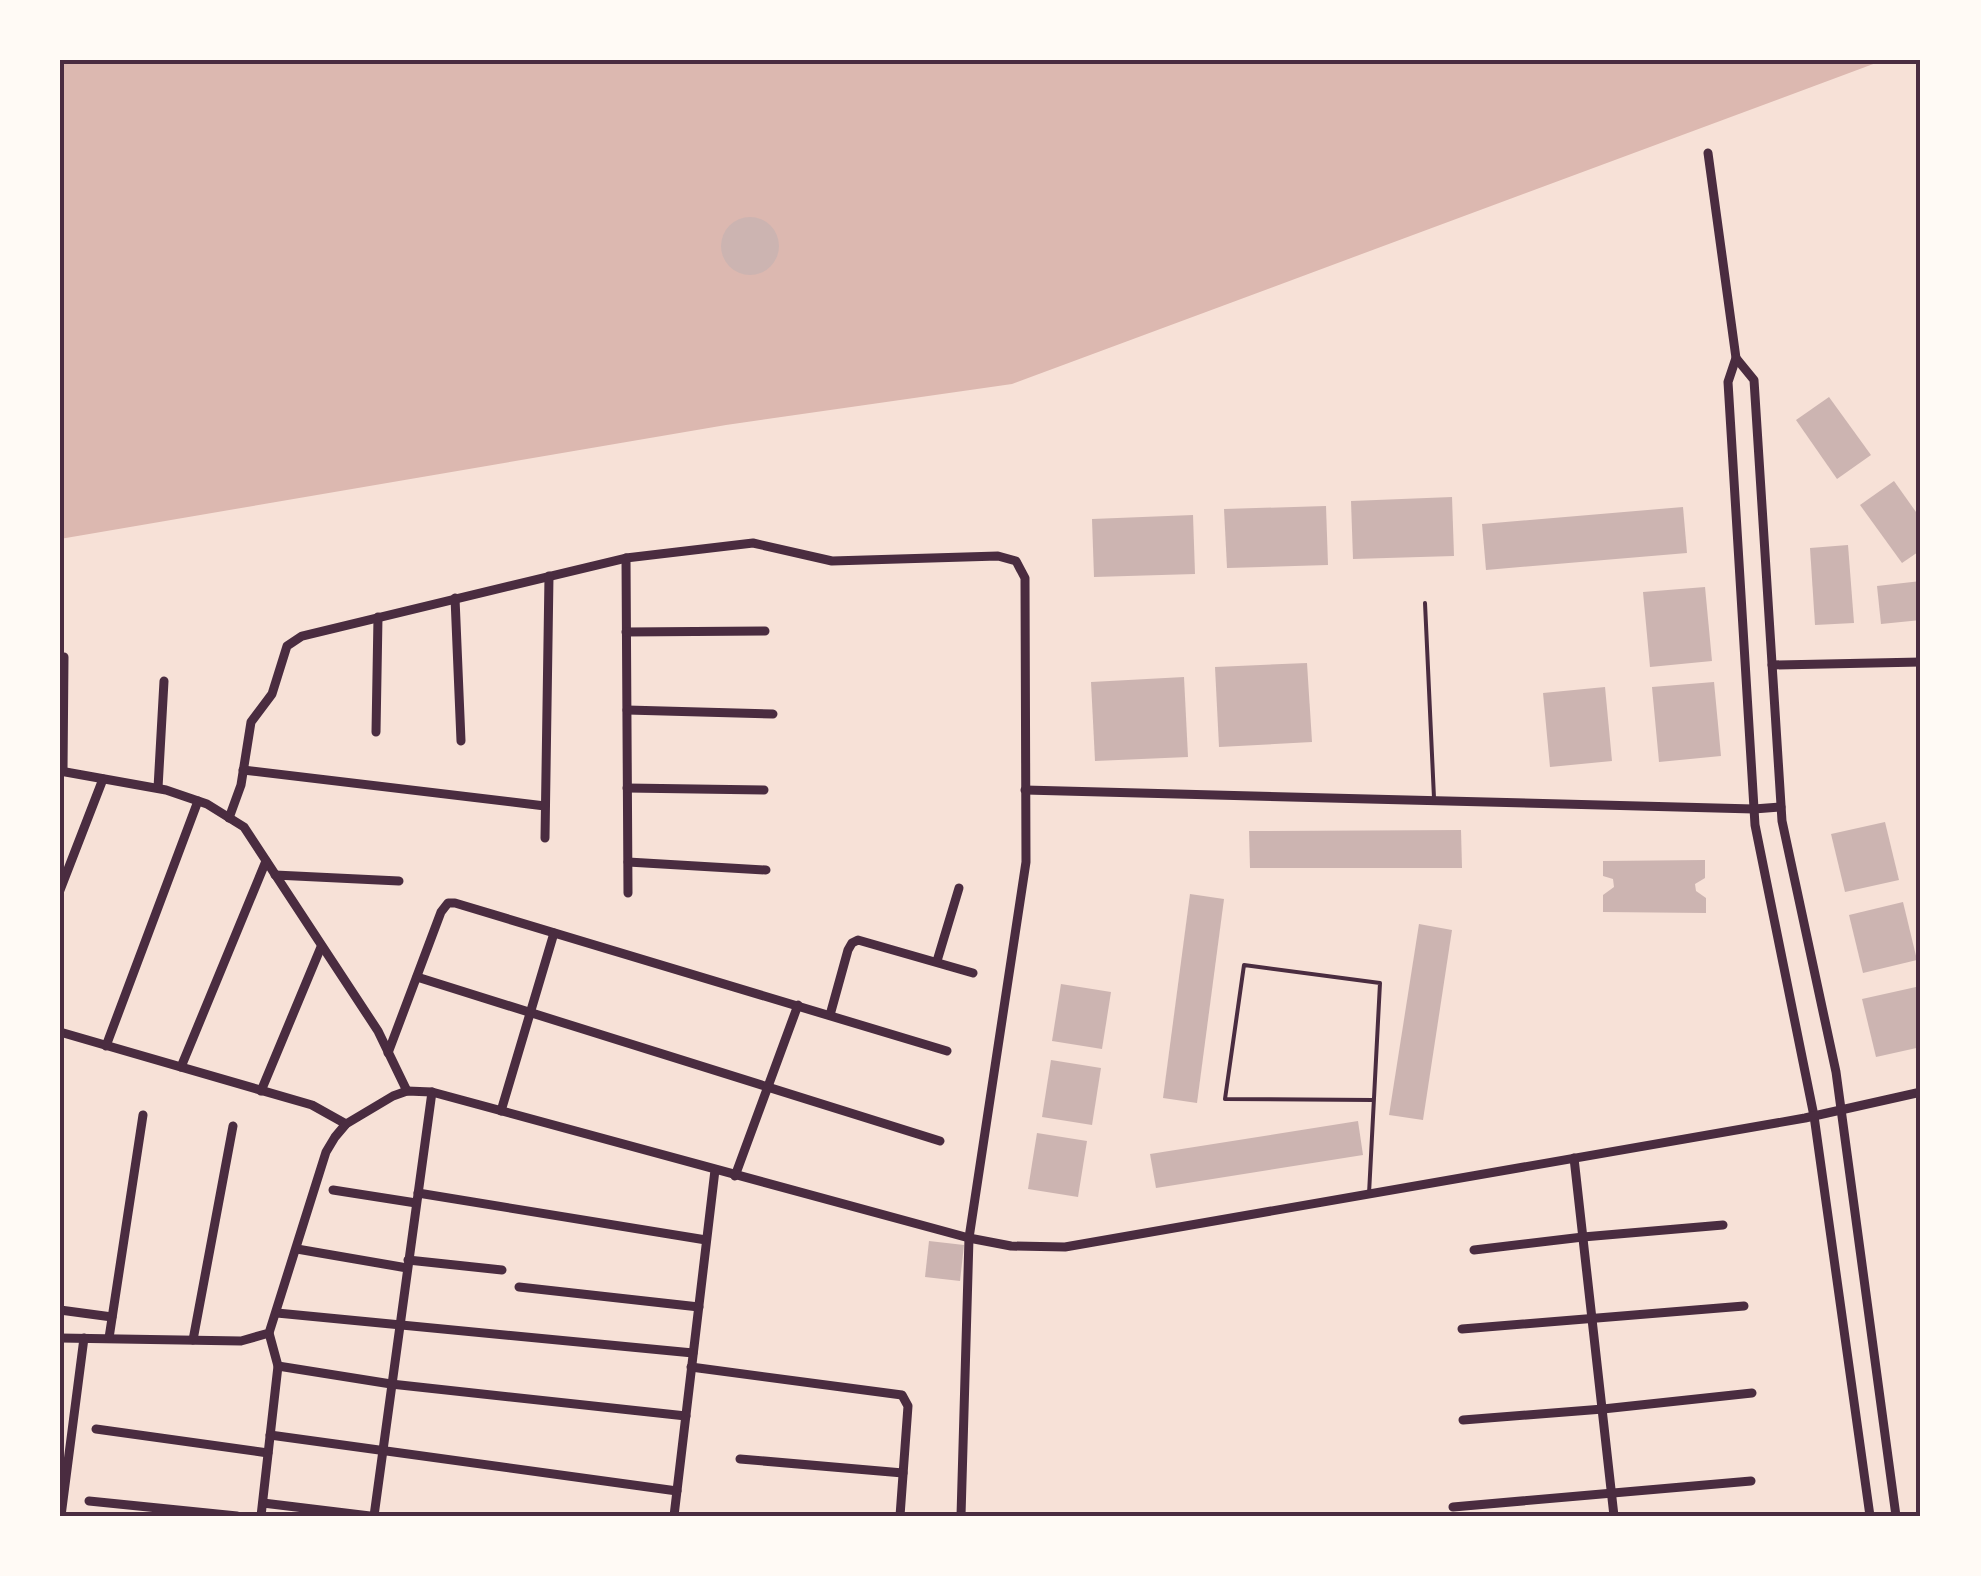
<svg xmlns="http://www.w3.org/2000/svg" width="1981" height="1576" viewBox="0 0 1981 1576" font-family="Quicksand,sans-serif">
  <rect width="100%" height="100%" fill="#f7e1d7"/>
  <path fill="#dcb8b0" d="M 60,60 L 1884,60 L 1012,384 L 726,425 L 60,539 Z"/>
  <g fill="#ccb4b1">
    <circle cx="750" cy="246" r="29"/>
    <path d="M 1829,397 L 1871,455 L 1837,479 L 1796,420 Z"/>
    <path d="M 1894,481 L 1921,519 L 1921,550 L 1902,563 L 1860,505 Z"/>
    <path d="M 1452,497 L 1454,556 L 1353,559 L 1351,501 Z"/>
    <path d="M 1326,506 L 1328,565 L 1227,568 L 1224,509 Z"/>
    <path d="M 1683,507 L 1687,553 L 1486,570 L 1482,524 Z"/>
    <path d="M 1193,515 L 1195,574 L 1094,577 L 1092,519 Z"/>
    <path d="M 1848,545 L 1854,623 L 1815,625 L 1810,548 Z"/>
    <path d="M 1921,581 L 1921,620 L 1881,624 L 1877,586 Z"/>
    <path d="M 1705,587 L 1712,661 L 1650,667 L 1643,592 Z"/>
    <path d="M 1307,663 L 1312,742 L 1219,747 L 1215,667 Z"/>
    <path d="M 1184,677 L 1188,757 L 1095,761 L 1091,682 Z"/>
    <path d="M 1714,682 L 1721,756 L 1659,762 L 1652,687 Z"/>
    <path d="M 1605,687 L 1612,761 L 1550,767 L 1543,693 Z"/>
    <path d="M 1885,822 L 1899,880 L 1845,892 L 1831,834 Z"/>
    <path d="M 1461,830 L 1462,868 L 1250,868 L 1249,831 Z"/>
    <path d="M 1705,860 L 1705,878 L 1695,884 L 1696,891 L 1706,898 L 1706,913 L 1603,912 L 1603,895 L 1614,887 L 1613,879 L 1603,876 L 1603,861 Z"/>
    <path d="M 1190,894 L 1224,899 L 1197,1103 L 1163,1098 Z"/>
    <path d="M 1903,902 L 1917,960 L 1863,973 L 1849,915 Z"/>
    <path d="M 1419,924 L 1452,930 L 1423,1120 L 1389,1115 Z"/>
    <path d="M 1061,984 L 1111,992 L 1102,1049 L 1052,1041 Z"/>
    <path d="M 1916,987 L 1921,1006 L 1921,1047 L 1876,1057 L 1862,999 Z"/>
    <path d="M 1051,1060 L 1101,1068 L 1092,1125 L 1042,1117 Z"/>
    <path d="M 1358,1121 L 1363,1155 L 1156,1188 L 1150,1154 Z"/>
    <path d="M 1037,1133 L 1087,1141 L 1078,1197 L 1028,1189 Z"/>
    <path d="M 929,1241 L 964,1245 L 960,1281 L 925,1277 Z"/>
  </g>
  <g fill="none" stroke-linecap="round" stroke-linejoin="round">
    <g stroke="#4a2c40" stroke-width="4">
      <path d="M 1425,603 L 1434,798"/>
      <path d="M 1369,1194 L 1380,983 L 1244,965 L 1225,1099 L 1373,1100"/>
    </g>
    <g stroke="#4a2c40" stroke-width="9">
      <path d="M 1708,153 L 1736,358 L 1728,382 L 1755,825 L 1814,1116 L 1870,1516"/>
      <path d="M 1736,358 L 1754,380 L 1782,821 L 1836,1072 L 1896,1516"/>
      <path d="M 626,558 L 628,893"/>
      <path d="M 455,598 L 461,741"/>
      <path d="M 626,632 L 765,631"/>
      <path d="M 1772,665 L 1921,662"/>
      <path d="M 627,710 L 773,714"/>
      <path d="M 376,732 L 378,617"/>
      <path d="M 243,770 L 545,806"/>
      <path d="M 60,771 L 166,790 L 207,804 L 244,827 L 378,1031 L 407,1091"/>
      <path d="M 63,771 L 64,657"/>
      <path d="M 158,788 L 164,681"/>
      <path d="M 627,788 L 764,790"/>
      <path d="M 1025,790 L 1754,809 L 1781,807"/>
      <path d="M 229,818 L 241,785 L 251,722 L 272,694 L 287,646 L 302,636 L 626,558 L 753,543 L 832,561 L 998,556 L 1016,561 L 1025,578 L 1026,862 L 969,1238 L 961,1516"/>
      <path d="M 545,838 L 549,576"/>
      <path d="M 628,862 L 766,870"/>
      <path d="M 275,875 L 399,881"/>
      <path d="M 60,890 L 103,779"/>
      <path d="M 937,961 L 959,888"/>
      <path d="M 417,977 L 940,1141"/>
      <path d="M 830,1015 L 848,950 L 852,943 L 858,940 L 973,973"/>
      <path d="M 60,1032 L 312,1105 L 346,1124"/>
      <path d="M 106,1046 L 198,801"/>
      <path d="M 388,1053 L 441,912 L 448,903 L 455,903 L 947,1051"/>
      <path d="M 181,1067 L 266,861"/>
      <path d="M 261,1091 L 321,947"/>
      <path d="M 501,1111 L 554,933"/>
      <path d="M 1574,1158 L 1614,1516"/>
      <path d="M 735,1176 L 798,1005"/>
      <path d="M 333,1190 L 416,1203"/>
      <path d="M 418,1193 L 706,1240"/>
      <path d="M 297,1249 L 407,1268"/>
      <path d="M 1474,1250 L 1583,1237 L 1723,1225"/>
      <path d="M 408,1260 L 502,1270"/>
      <path d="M 519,1287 L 699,1307"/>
      <path d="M 60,1310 L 112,1317"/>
      <path d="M 277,1313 L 693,1353"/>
      <path d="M 1462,1329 L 1744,1306"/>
      <path d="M 60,1338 L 241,1341 L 269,1333 L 326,1152 L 335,1137 L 346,1124 L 393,1096 L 407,1091 L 432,1092 L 969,1238 L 1011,1246 L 1065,1247 L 1805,1118 L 1921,1092"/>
      <path d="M 109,1338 L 143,1115"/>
      <path d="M 193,1340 L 233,1126"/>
      <path d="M 278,1366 L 391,1384 L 686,1416"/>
      <path d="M 691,1367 L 902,1395 L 908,1406 L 900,1516"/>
      <path d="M 1463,1420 L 1603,1409 L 1752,1393"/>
      <path d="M 96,1429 L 268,1453"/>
      <path d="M 270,1435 L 677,1491"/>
      <path d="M 740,1459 L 903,1473"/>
      <path d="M 89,1501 L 237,1516"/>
      <path d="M 263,1503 L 370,1516"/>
      <path d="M 1453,1507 L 1751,1481"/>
      <path d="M 61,1516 L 84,1338"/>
      <path d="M 261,1516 L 278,1366 L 269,1333"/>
      <path d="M 374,1516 L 432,1092"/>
      <path d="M 674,1516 L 715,1170"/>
    </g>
  </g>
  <rect width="1981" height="1576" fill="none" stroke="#fffaf5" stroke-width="125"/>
  <rect x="62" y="62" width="1856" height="1452" fill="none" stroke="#4a2c40" stroke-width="4"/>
</svg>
